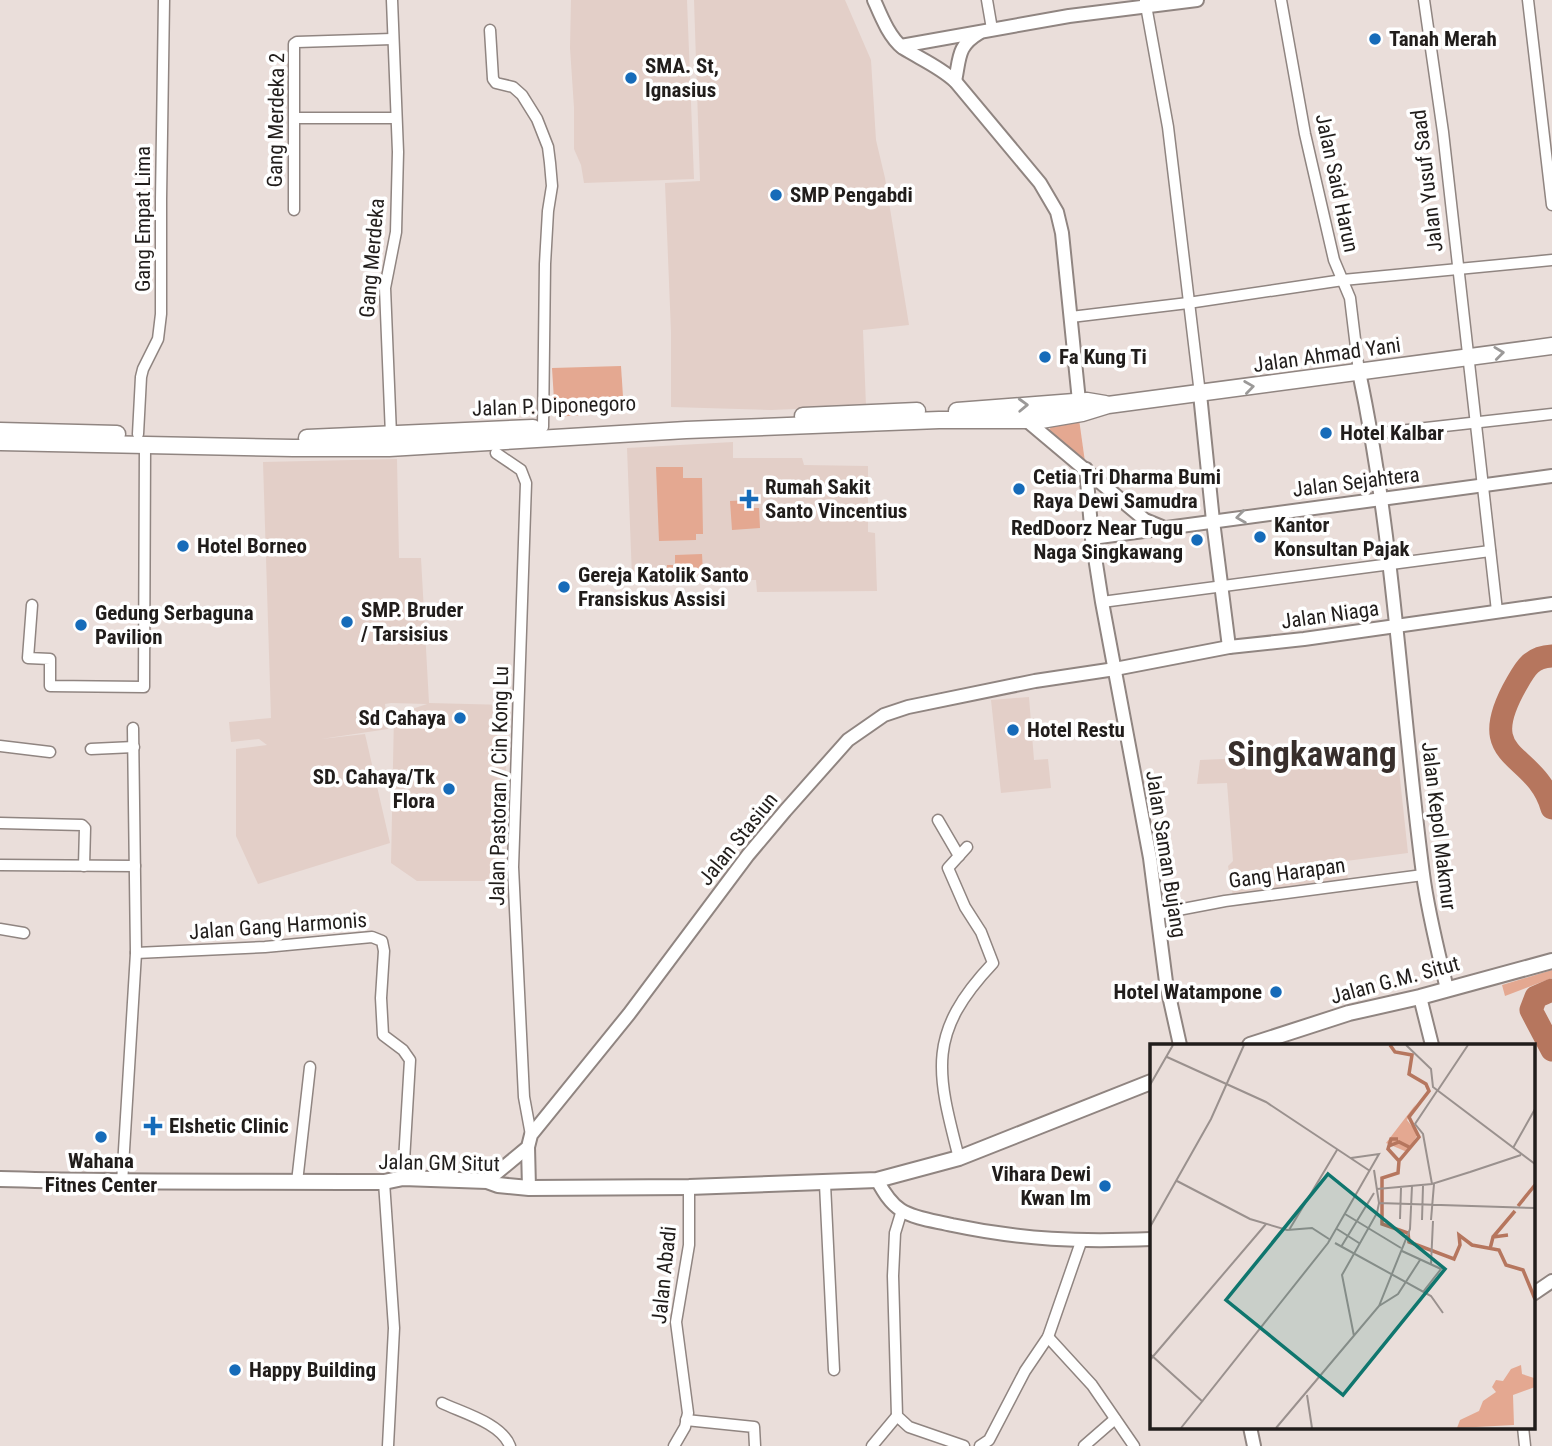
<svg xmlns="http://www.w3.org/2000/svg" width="1552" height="1446" viewBox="0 0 1552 1446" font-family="'Roboto Condensed',sans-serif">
  <rect width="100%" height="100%" fill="#eadeda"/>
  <g fill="#e3cfc8">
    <path d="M 571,0 L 687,0 L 694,179 L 584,183 L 581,165 L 574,149 L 574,108 L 570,48 Z"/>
    <path d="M 694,0 L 845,0 L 871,60 L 876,140 L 885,178 L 909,325 L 863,330 L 866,406 L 771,410 L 671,407 L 671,332 L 665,183 L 700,181 Z"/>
    <path d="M 733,442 L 733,458 L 802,458 L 804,465 L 868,466 L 868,532 L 875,533 L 877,591 L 757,592 L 756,580 L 632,577 L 627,448 Z"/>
    <path d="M 397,459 L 399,558 L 421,558 L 429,703 L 508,705 L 502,881 L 417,881 L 391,863 L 394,715 L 427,704 L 391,703 L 385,704 L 388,729 L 321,739 L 365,734 L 390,843 L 258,884 L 236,836 L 236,749 L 267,745 L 259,739 L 231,742 L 229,722 L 271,718 L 263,462 Z"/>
    <path d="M 1029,697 L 1034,760 L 1048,759 L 1051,788 L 1001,793 L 991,700 Z"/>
    <path d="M 1397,751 L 1408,853 L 1346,861 L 1348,881 L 1233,896 L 1228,866 L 1233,861 L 1227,783 L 1197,784 L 1200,760 Z"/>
  </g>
  <g fill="#e4a891">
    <path d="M 621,366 L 624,412 L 555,417 L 552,368 Z"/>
    <path d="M 1079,419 L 1085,462 L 1048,431 L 1052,426 Z"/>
    <path d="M 656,467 L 683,467 L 683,478 L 702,478 L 703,534 L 696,534 L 696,540 L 659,541 Z"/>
    <path d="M 749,500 L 749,508 L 759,508 L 760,528 L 732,530 L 730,501 Z"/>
    <path d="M 702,554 L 703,572 L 667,573 L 667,565 L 675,565 L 675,555 Z"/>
    <path d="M 1552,970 L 1552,978 L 1505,996 L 1502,985 Z"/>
  </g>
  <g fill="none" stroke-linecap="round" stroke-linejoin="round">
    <g stroke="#b6765e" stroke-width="23">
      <path d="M 1552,656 C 1532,657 1526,667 1517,683 C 1471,763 1535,749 1552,808"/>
      <path d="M 1552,990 L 1536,997 L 1531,1010 L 1552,1050"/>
    </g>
    <g stroke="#908581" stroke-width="13">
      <g id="minor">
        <path d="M 987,0 L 992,29"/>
        <path d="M 1145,0 L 1168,127 L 1200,394"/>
        <path d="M 1281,0 L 1305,134 L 1334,260 L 1350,298 L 1359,372"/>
        <path d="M 1424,0 L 1443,132 L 1497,611"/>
        <path d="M 1528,0 L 1552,205"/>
        <path d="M 490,30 L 493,79 L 496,83 L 513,87 L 522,95 L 537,119 L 548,147 L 550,163 L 552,186 L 548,211 L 545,264 L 543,427"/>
        <path d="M 296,118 L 396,118"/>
        <path d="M 294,210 L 294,44 L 297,42 L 392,39"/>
        <path d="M 1071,317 L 1188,303 L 1343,280 L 1552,260"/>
        <path d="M 138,434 L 141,377 L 143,369 L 158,339 L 161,314 L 161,199 L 164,0"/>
        <path d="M 1372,434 L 1552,414"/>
        <path d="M 391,435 L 385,288 L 396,232 L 398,152 L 392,0"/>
        <path d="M 496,453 L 521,470 L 526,483 L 513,867 L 524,1097 L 531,1135"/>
        <path d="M 1102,602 L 1490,551"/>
        <path d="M 32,605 L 28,658 L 50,659 L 50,686 L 144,687 L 145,445"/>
        <path d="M 0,746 L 50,752"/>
        <path d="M 91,749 L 134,747"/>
        <path d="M 938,820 L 959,856"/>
        <path d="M 0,823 L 82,825 L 85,828 L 84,866"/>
        <path d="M 0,865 L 135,866"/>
        <path d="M 1157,914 L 1225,901 L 1423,875"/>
        <path d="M 0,929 L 24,933"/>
        <path d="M 136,953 L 265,947 L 372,937 L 382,941 L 384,951 L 381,998 L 383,1035 L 403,1050 L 410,1060 L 403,1178"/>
        <path d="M 959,1158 C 936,1070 927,1033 993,963 L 981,932 L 965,907 L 948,868 L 967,847"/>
        <path d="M 297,1182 L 310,1067"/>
        <path d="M 384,1182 L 394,1328 L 388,1446"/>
        <path d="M 122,1183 L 136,953 L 133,728"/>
        <path d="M 825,1184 L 834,1370"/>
        <path d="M 902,1210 L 895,1233 L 893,1276 L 897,1416 L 909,1427 L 964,1446"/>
        <path d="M 1048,1337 L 1092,1385 L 1134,1446"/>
        <path d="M 442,1403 C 463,1413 501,1423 510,1446"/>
        <path d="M 686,1420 L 754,1427 L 755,1446"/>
        <path d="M 1523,1427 L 1525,1446"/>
        <path d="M 674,1446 L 685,1427 L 688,1413 L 676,1322 L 689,1245 L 689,1187"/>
        <path d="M 872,1446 L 897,1416"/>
        <path d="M 980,1446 L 989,1440 L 1025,1371 L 1048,1337 L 1081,1242"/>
        <path d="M 1084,1446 L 1115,1419"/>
      </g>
    </g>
    <g stroke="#908581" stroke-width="16">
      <g id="tertiary">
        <path d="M 874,0 C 881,16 889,37 903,48 C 921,59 940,67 955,81 L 1040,183 L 1057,212 L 1062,233 L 1079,401"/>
        <path d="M 901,46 L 1069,16 L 1197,0"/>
        <path d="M 955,81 C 960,58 957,46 979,33"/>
        <path d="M 1359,372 C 1394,537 1401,707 1423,874 C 1428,913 1438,951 1447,989"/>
        <path d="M 1200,394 L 1213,521 L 1229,647"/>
        <path d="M 1026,420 L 1145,520 L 1162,527"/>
        <path d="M 1086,469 L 1092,538 L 1102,602 L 1150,858 L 1166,982 L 1180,1045"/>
        <path d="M 1092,538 L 1552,476"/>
        <path d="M 1420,997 L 1432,1045"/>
        <path d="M 528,1147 L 529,1188"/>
        <path d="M 877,1180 C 883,1191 890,1203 901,1210 C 915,1219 936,1221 952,1225 C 1023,1240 1080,1242 1151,1239"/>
        <path d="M 487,1181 L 528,1147 L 531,1135 L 629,1014 L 748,855 L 785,811 L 848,740 L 884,715 L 908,707 L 1035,681 L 1115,669 L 1229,647 L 1304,639 L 1552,604"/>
        <path d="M 1533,1294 L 1552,1281"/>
        <path d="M 1250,1427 L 1254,1446"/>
      </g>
    </g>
    <g stroke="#908581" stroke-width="18">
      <g id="secondary">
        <path d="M 1250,1045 L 1349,1013 L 1420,997 L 1552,961"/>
        <path d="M 0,1179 C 128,1183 256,1181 384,1182 L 403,1178 L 487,1181 L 498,1185 L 529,1188 L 689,1187 L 877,1180 L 959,1158 L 1151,1082"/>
      </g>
    </g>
    <g stroke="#908581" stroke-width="19">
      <g id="primary">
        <path d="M 957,411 L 1087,401 L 1105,404"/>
        <path d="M 803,416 L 917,411"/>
        <path d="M 0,431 L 117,434"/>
        <path d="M 307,438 L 533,428"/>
        <path d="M 0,442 L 293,448 L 389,448 L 686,430 L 939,420 L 1041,420 L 1082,413 L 1108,405 L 1552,346"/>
      </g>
    </g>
    <use href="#minor" stroke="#fff" stroke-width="10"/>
    <use href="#tertiary" stroke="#fff" stroke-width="12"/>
    <use href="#secondary" stroke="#fff" stroke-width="14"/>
    <use href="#primary" stroke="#fff" stroke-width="16"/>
  </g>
  <defs><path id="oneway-chevron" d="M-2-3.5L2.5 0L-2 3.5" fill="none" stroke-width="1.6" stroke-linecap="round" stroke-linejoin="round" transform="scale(1.75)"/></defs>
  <g stroke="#9b9998">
    <use href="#oneway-chevron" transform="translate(1499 353) rotate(-7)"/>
    <use href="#oneway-chevron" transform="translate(1249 387) rotate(-8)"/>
    <use href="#oneway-chevron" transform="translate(1023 405) rotate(-2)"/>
    <use href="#oneway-chevron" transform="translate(1241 517) rotate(172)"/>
  </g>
  <g fill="#166bb9" stroke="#fff" stroke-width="2.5">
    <circle cx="1375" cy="39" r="7"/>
    <circle cx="631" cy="78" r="7"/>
    <circle cx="776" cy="195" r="7"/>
    <circle cx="1045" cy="357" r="7"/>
    <circle cx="1326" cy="433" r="7"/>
    <circle cx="1019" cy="489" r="7"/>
    <path d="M745.5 488.5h7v7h7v7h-7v7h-7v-7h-7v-7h7z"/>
    <circle cx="1260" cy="537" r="7"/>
    <circle cx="1197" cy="540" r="7"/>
    <circle cx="183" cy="546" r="7"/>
    <circle cx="564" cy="587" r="7"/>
    <circle cx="347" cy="622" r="7"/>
    <circle cx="81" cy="625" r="7"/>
    <circle cx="460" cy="718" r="7"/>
    <circle cx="1013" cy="730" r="7"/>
    <circle cx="449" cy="789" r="7"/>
    <circle cx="1276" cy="992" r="7"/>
    <path d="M149.5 1115.5h7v7h7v7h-7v7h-7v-7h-7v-7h7z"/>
    <circle cx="101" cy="1137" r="7"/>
    <circle cx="1105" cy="1186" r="7"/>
    <circle cx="235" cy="1370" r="7"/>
  </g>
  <g text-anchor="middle" stroke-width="7" stroke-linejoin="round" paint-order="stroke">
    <g font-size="21" font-weight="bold" fill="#211d1b" stroke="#fff" text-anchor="start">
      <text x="1389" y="46">Tanah Merah</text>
      <text x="645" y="73">SMA. St,<tspan x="645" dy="24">Ignasius</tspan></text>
      <text x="790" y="202">SMP Pengabdi</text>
      <text x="1059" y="364">Fa Kung Ti</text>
      <text x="1340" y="440">Hotel Kalbar</text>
      <text x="1033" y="484">Cetia Tri Dharma Bumi<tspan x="1033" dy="24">Raya Dewi Samudra</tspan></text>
      <text x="765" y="494">Rumah Sakit<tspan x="765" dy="24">Santo Vincentius</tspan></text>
      <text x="1274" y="532">Kantor<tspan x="1274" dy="24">Konsultan Pajak</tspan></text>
      <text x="1183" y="535" text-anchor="end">RedDoorz Near Tugu<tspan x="1183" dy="24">Naga Singkawang</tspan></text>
      <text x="197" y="553">Hotel Borneo</text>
      <text x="578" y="582">Gereja Katolik Santo<tspan x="578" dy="24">Fransiskus Assisi</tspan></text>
      <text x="361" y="617">SMP. Bruder<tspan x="361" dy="24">/ Tarsisius</tspan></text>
      <text x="95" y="620">Gedung Serbaguna<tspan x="95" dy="24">Pavilion</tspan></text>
      <text x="446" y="725" text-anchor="end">Sd Cahaya</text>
      <text x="1027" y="737">Hotel Restu</text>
      <text x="435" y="784" text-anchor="end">SD. Cahaya/Tk<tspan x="435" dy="24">Flora</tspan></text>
      <text x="1262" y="999" text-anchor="end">Hotel Watampone</text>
      <text x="169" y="1133">Elshetic Clinic</text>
      <text x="101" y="1168" text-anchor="middle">Wahana<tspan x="101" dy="24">Fitnes Center</tspan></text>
      <text x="1091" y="1181" text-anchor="end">Vihara Dewi<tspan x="1091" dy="24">Kwan Im</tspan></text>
      <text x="249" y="1377">Happy Building</text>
    </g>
    <g font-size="21" fill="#211d1b" stroke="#fff">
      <text transform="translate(276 120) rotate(-89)" y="7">Gang Merdeka 2</text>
      <text transform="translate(1427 181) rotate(-97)" y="7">Jalan Yusuf Saad</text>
      <text transform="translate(1337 183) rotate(78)" y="7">Jalan Said Harun</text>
      <text transform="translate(143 219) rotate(-90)" y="7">Gang Empat Lima</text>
      <text transform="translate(372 258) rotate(-85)" y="7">Gang Merdeka</text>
      <text transform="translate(1327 355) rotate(-8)" y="7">Jalan Ahmad Yani</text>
      <text transform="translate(554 406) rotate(-2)" y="7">Jalan P. Diponegoro</text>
      <text transform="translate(1356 482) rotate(-7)" y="7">Jalan Sejahtera</text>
      <text transform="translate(1330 615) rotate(-8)" y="7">Jalan Niaga</text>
      <text transform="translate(499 786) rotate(-89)" y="7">Jalan Pastoran / Cin Kong Lu</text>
      <text transform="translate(1439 826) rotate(83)" y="7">Jalan Kepol Makmur</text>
      <text transform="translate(738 839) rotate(-51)" y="7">Jalan Stasiun</text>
      <text transform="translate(1166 854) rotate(81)" y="7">Jalan Saman Bujang</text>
      <text transform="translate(1287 873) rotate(-8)" y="7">Gang Harapan</text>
      <text transform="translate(278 926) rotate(-4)" y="7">Jalan Gang Harmonis</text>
      <text transform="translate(1395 980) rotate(-15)" y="7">Jalan G.M. Situt</text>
      <text transform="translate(439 1163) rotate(1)" y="7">Jalan GM Situt</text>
      <text transform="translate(664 1275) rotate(-84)" y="7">Jalan Abadi</text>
    </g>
    <g font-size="35" font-weight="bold" fill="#382f2c" stroke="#fff">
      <text x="1312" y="766">Singkawang</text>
    </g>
  </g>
  <g transform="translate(1150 1044)">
    <rect width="385" height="385" fill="#eadeda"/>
    <path d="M 266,60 L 257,76 L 268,90 L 257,108 L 236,99 ZM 371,321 L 372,330 L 384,334 L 385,343 L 363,351 L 364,381 L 307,384 L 310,376 L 329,367 L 333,357 L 346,348 L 342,343 L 346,336 L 353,337 L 361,325 Z" fill="#e4a891"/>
    <path fill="none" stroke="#b6765e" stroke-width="3.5" d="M 240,1 L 245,8 L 262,11 L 259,30 L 276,40 L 279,47 L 259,73 L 269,93 L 249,117 L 248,129 L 232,134 L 232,180 L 258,189 L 259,198 L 304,215 L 310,201 L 309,191 L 322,201 L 349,206 L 356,221 L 373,226 L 385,255M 248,95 L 241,95 L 238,105 L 249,117M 239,102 L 249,98 L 261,104M 368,162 L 385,141M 343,193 L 365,167M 340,205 L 343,193 L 358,191"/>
    <path fill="none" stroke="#9a918e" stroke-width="2" d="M 256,1 L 281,25 L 283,43 L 385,120M 17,13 L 116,58 L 220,127M 0,41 L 23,1M 288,46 L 318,1M 287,47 L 265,80 L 273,90 L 282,140 L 320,128M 363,104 L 385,65M 224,126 L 229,159 L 385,164M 320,128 L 371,111M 27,137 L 100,175 L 137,186 L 162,184 L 179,195M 227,145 L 282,140M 195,170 L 251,204M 250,175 L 251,144M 272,176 L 273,142M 281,176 L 284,140M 0,183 L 61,75 L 94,1M 187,185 L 209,199M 139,186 L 187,106M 185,199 L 281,252 L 293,269M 191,203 L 224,149M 252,207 L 291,225 L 273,248M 281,220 L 283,177M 229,262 L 248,250 L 270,216M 204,292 L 192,231 L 227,169 L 229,159M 0,310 L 53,358M 0,316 L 116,180M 157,351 L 162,384M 31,384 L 178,199 L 229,110 L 201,114M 126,384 L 229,262 L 260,185 L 262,142"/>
    <path fill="#0f766e" fill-opacity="0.15" stroke="#0f766e" stroke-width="3.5" d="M 178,130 L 295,225 L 193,351 L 76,256 Z"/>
    <rect width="385" height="385" fill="none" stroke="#211d1b" stroke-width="3.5"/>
  </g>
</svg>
